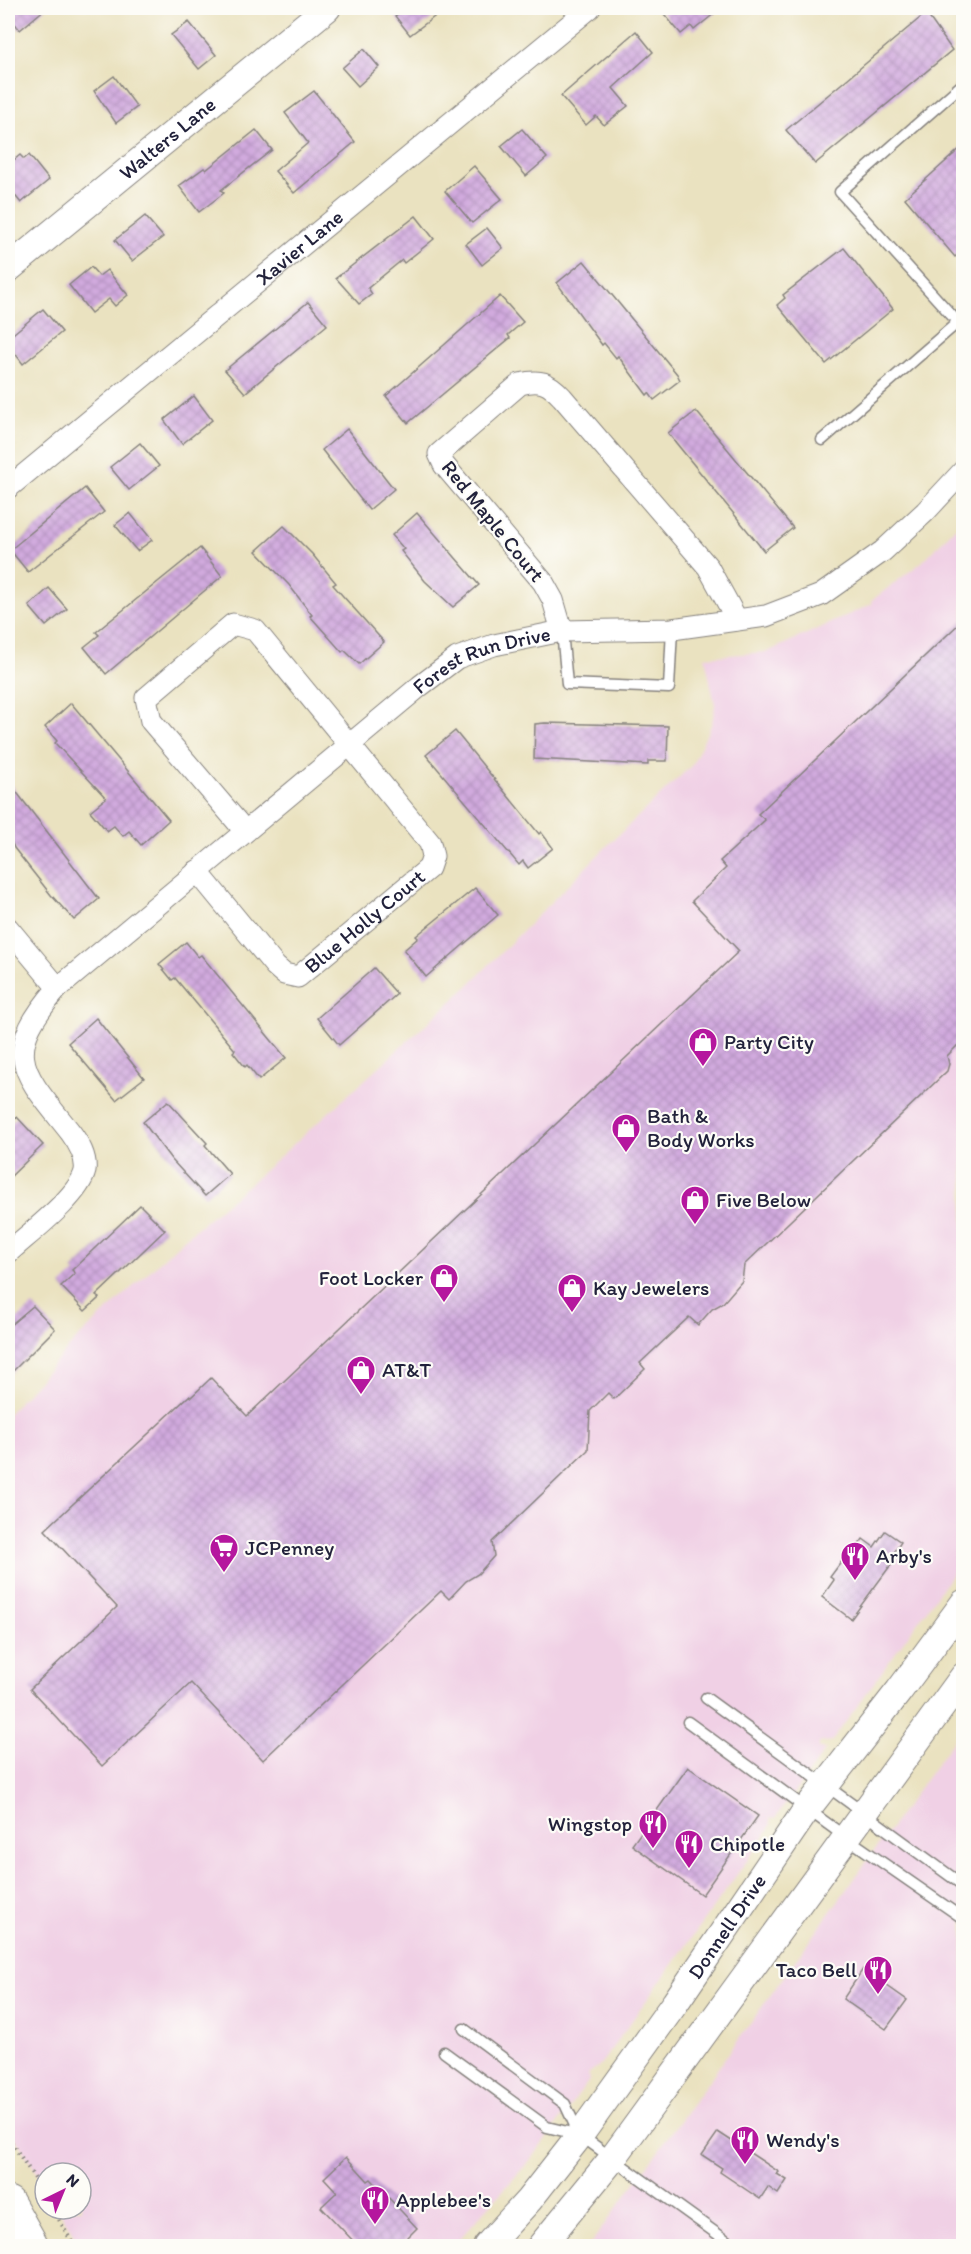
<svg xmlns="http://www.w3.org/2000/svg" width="971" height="2254" viewBox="0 0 971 2254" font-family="Itim,sans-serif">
  <defs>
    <pattern id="building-cross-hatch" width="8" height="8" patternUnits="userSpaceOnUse" patternTransform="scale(1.5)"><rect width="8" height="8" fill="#d1aade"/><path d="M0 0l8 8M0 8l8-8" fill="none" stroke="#b392bf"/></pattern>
  </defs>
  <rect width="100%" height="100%" fill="#fdfcf7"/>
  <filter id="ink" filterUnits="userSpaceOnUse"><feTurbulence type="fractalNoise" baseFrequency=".0167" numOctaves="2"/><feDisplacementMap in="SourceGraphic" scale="12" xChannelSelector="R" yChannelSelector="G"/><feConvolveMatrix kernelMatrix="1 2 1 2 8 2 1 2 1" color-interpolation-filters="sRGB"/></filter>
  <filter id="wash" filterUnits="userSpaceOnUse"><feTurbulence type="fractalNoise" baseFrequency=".008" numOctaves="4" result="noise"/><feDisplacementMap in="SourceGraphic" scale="24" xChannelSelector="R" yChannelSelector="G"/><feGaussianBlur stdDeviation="1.35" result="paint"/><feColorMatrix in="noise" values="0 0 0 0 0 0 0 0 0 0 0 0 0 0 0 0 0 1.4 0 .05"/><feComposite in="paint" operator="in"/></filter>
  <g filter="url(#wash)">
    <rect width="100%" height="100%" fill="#eae2c0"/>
    <g fill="#f0d0e5">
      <path d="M 963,520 L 963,1559 L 832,1741 L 819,1743 L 819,1749 L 826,1749 L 782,1809 L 775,1818 L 770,1818 L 771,1825 L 764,1837 L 600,2065 L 588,2074 L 590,2079 L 533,2157 L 453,2246 L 80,2246 L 59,2209 L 81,2209 L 81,2173 L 45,2173 L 45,2185 L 8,2127 L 8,1414 L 75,1341 L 184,1239 L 254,1180 L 463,991 L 608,845 L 692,765 L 712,723 L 715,705 L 705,657 L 767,652 L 872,604 L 871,601 L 922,562 Z"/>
      <path d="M 963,1727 L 963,2246 L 589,2246 L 693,2103 Z"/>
    </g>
    <g id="blocks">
      <g fill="url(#building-cross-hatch)">
        <path d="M 8,8 L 46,8 L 20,30 L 8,15 Z"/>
        <path d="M 406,8 L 446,8 L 410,35 L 395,16 Z"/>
        <path d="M 659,8 L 721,8 L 694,30 L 691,26 L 681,34 Z"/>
        <path d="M 926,13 L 952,50 L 815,164 L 786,130 Z"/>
        <path d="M 189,22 L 216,55 L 199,69 L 171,35 Z"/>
        <path d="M 636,31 L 653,52 L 613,88 L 628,106 L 604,125 L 596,116 L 586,125 L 561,96 Z"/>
        <path d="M 364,49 L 379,67 L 358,86 L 342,68 Z"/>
        <path d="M 114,76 L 137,107 L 116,123 L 94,91 Z"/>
        <path d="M 314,91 L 355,142 L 294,193 L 275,171 L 308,143 L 285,113 Z"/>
        <path d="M 522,129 L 547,158 L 526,176 L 501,146 Z"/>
        <path d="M 256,130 L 272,150 L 221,190 L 224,193 L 199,212 L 179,186 L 204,168 L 206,170 Z"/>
        <path d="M 963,146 L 963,250 L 955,257 L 905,198 Z"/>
        <path d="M 20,155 L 24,159 L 29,155 L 49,180 L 21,203 L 8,187 L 8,165 Z"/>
        <path d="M 474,166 L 502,199 L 472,223 L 445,191 Z"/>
        <path d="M 145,216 L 163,237 L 132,261 L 115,240 Z"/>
        <path d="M 416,216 L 434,239 L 404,263 L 402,260 L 368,288 L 372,294 L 359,304 L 336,278 Z"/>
        <path d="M 487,228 L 503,248 L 482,265 L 466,244 Z"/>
        <path d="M 844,248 L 893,309 L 826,364 L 777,305 L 785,298 L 783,295 Z"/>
        <path d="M 584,261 L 677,374 L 680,380 L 654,400 L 649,393 L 647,395 L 618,356 L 616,358 L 604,343 L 602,345 L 557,283 Z"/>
        <path d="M 91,267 L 99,276 L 107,270 L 128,295 L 115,306 L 109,299 L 91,313 L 69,285 Z"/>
        <path d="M 500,296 L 523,322 L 508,335 L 510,338 L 408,423 L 386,396 Z"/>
        <path d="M 308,302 L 327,325 L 245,393 L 225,370 Z"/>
        <path d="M 43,309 L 62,332 L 23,364 L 8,344 L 8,338 Z"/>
        <path d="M 194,396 L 212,420 L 182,444 L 164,420 Z"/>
        <path d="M 696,411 L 793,528 L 764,551 L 668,433 Z"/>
        <path d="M 347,429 L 394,489 L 369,510 L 322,450 Z"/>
        <path d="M 140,443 L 159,466 L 129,490 L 110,467 Z"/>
        <path d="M 85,488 L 104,512 L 28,572 L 10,550 Z"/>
        <path d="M 130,513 L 152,540 L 137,551 L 115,525 Z"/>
        <path d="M 417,513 L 479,585 L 453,607 L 425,581 L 401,551 L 404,549 L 392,535 Z"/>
        <path d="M 284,526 L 312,554 L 336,583 L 333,585 L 384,642 L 359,664 L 344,650 L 342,652 L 310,616 L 312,615 L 289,585 L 256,551 Z"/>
        <path d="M 200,548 L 222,576 L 106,674 L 84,647 L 99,635 L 96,632 Z"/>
        <path d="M 49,588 L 67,609 L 46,626 L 29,606 Z"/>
        <path d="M 963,620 L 963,1040 L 947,1056 L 949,1064 L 947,1071 L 744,1265 L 742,1281 L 723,1303 L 712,1309 L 698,1325 L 689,1317 L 640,1363 L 645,1369 L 614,1399 L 608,1393 L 590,1411 L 588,1450 L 492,1542 L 494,1556 L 478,1574 L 466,1581 L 449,1599 L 441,1591 L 263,1760 L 191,1683 L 102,1766 L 30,1689 L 117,1607 L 45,1530 L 189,1396 L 191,1397 L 211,1378 L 247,1416 L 739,951 L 692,901 L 726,868 L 720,861 L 765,820 L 758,814 Z"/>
        <path d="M 71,703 L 169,820 L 141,845 L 129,831 L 123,836 L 114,826 L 107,831 L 90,811 L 106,798 L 55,743 L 57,741 L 45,727 Z"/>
        <path d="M 545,723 L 668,726 L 667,761 L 648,761 L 648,765 L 534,759 L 535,724 Z"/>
        <path d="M 455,731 L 539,834 L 541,832 L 553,848 L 528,868 L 523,861 L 519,865 L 426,755 Z"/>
        <path d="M 8,781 L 99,899 L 74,920 L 51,895 L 14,848 L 8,834 Z"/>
        <path d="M 475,888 L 498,915 L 426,977 L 404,950 L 418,938 L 416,936 Z"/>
        <path d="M 186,942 L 198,957 L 201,955 L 286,1058 L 259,1080 L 247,1065 L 245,1067 L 233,1052 L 235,1050 L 175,978 L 172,980 L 159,964 Z"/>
        <path d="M 374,968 L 397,994 L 339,1045 L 317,1018 Z"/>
        <path d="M 96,1018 L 144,1078 L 116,1100 L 68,1043 Z"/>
        <path d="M 168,1101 L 207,1143 L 205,1145 L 230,1174 L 205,1196 L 171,1159 L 143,1122 Z"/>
        <path d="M 17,1117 L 43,1145 L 8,1179 L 8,1126 Z"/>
        <path d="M 140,1205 L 165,1230 L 96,1296 L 99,1298 L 85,1311 L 61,1286 L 75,1273 L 72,1270 Z"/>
        <path d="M 33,1306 L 55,1329 L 8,1376 L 8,1327 Z"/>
        <path d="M 885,1531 L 901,1542 L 890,1559 L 893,1562 L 851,1619 L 822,1597 L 834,1580 L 830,1577 L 842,1561 L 846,1563 L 863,1539 L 874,1547 Z"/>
        <path d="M 688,1767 L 758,1816 L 702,1895 L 632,1845 Z"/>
        <path d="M 863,1969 L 907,2000 L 886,2029 L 843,1999 Z"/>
        <path d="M 718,2132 L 779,2172 L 777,2174 L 787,2180 L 778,2194 L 768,2187 L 760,2199 L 720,2172 L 722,2168 L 702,2155 Z"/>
        <path d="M 346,2157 L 368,2181 L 371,2179 L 417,2228 L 398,2247 L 359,2247 L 321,2207 L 337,2192 L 324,2178 Z"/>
      </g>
    </g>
  </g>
  <g filter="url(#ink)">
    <use href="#blocks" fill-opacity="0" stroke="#86827e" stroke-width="1.5"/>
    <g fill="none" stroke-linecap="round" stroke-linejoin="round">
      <g stroke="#86827e" stroke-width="13">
        <g id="service">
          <path d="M 964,83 L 840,192 L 964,329"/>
          <path d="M 822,440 L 964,317"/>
          <path d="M 562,631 L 567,684 L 669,688 L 672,629"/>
          <path d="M 706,1698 L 964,1886"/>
          <path d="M 688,1722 L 847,1838 L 964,1919"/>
          <path d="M 464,2029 L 565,2104 L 578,2132"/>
          <path d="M 444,2052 L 547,2127 L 580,2135 L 734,2246"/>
        </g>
      </g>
      <g stroke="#86827e" stroke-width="23">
        <g id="minor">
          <path id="s1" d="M 8,488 L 590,8"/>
          <path d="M 562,631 L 553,600 L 543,582 L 444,465 L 439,454 L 520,384 C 540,379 548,382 562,397 L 708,567 L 737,620"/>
          <path id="s2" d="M 197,871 L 275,966 L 284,974 L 298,977 L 429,868 L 433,856 L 430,843 L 255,630 L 233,624 L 146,698 L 151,721 L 245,831"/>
          <path d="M 8,928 L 58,988 C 0,1055 22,1071 71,1133 C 79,1144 87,1157 85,1171 C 79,1197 27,1235 8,1253"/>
          <path id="s3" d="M 58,988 L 420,686 L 457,658 L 494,645 L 562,631 L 672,629 L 766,616 L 821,595 L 883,551 L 925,512 L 964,470"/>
        </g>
      </g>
      <g stroke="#86827e" stroke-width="29">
        <g id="tertiary">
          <path id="s4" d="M 8,269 L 327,8"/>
          <path id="s5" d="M 487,2246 L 529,2200 L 580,2135 L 675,2003 L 807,1809 L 899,1691 L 964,1603"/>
          <path d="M 541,2246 L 613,2158 L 964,1676"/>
        </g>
      </g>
      <g stroke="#86827e" stroke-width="35">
        <path id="trunk" d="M 8,2203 L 32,2246"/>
      </g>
      <g stroke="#86827e" stroke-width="4" stroke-dasharray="1.5 4.5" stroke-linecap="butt">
        <path d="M 8,2137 L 45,2194"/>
        <path d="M 53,2209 L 74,2246"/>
      </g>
      <use href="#service" stroke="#fff" stroke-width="10"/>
      <use href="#minor" stroke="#fff" stroke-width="21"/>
      <use href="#tertiary" stroke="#fff" stroke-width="27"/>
      <use href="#trunk" stroke="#fff" stroke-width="33"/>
    </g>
  </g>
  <defs>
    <g id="shop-pin" transform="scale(1.5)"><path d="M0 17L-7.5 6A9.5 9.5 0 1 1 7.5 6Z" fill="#b5179e" stroke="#fdfcf7"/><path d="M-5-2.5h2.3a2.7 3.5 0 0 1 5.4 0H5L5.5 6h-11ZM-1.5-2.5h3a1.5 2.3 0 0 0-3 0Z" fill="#fff"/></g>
    <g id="supermarket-pin" transform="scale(1.5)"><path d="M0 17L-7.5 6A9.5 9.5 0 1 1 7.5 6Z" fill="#b5179e" stroke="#fdfcf7"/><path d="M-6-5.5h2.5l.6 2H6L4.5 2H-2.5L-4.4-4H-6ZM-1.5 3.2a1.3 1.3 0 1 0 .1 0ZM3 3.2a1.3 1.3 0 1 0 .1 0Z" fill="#fff"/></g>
    <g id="restaurant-pin" transform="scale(1.5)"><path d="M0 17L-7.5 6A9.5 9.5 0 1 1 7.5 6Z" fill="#b5179e" stroke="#fdfcf7"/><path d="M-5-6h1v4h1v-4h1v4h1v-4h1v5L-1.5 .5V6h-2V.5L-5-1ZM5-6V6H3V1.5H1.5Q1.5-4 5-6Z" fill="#fff"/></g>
  </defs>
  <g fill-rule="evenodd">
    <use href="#shop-pin" x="703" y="1042"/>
    <use href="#shop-pin" x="626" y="1128"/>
    <use href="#shop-pin" x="695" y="1200"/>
    <use href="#shop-pin" x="444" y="1278"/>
    <use href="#shop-pin" x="572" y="1288"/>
    <use href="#shop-pin" x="361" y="1370"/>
    <use href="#supermarket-pin" x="224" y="1548"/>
    <use href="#restaurant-pin" x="855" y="1556"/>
    <use href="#restaurant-pin" x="653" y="1824"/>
    <use href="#restaurant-pin" x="689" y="1844"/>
    <use href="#restaurant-pin" x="878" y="1970"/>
    <use href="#restaurant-pin" x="745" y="2140"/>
    <use href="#restaurant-pin" x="375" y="2200"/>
  </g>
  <g text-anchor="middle" stroke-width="4.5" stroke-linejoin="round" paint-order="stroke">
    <g font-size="21" fill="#22223b" stroke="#fdfcf7">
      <text dy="7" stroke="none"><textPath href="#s4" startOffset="206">Walters Lane</textPath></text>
      <text dy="7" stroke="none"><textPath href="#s1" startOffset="378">Xavier Lane</textPath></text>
      <text transform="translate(493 521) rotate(51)" y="7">Red Maple Court</text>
      <text dy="7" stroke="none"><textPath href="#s3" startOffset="540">Forest Run Drive</textPath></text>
      <text dy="7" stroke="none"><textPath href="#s2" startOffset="236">Blue Holly Court</textPath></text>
      <text dy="7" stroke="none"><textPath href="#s5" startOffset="400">Donnell Drive</textPath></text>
    </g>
    <g font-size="21" fill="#22223b" stroke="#fdfcf7" text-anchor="start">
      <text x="724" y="1049">Party City</text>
      <text x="647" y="1123">Bath &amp;<tspan x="647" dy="24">Body Works</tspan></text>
      <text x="716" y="1207">Five Below</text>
      <text x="423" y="1285" text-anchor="end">Foot Locker</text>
      <text x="593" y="1295">Kay Jewelers</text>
      <text x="382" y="1377">AT&amp;T</text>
      <text x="245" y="1555">JCPenney</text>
      <text x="876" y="1563">Arby's</text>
      <text x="632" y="1831" text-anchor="end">Wingstop</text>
      <text x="710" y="1851">Chipotle</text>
      <text x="857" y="1977" text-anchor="end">Taco Bell</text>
      <text x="766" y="2147">Wendy's</text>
      <text x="396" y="2207">Applebee's</text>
    </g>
  </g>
  <rect width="971" height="2254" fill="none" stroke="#fdfcf7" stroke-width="30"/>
  <g transform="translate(63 2191) rotate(43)"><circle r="28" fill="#fdfcf7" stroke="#a5a5ac" stroke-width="1.5"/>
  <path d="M0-4.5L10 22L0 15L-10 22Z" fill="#b5179e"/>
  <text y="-9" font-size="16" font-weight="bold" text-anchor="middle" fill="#22223b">N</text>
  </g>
</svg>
